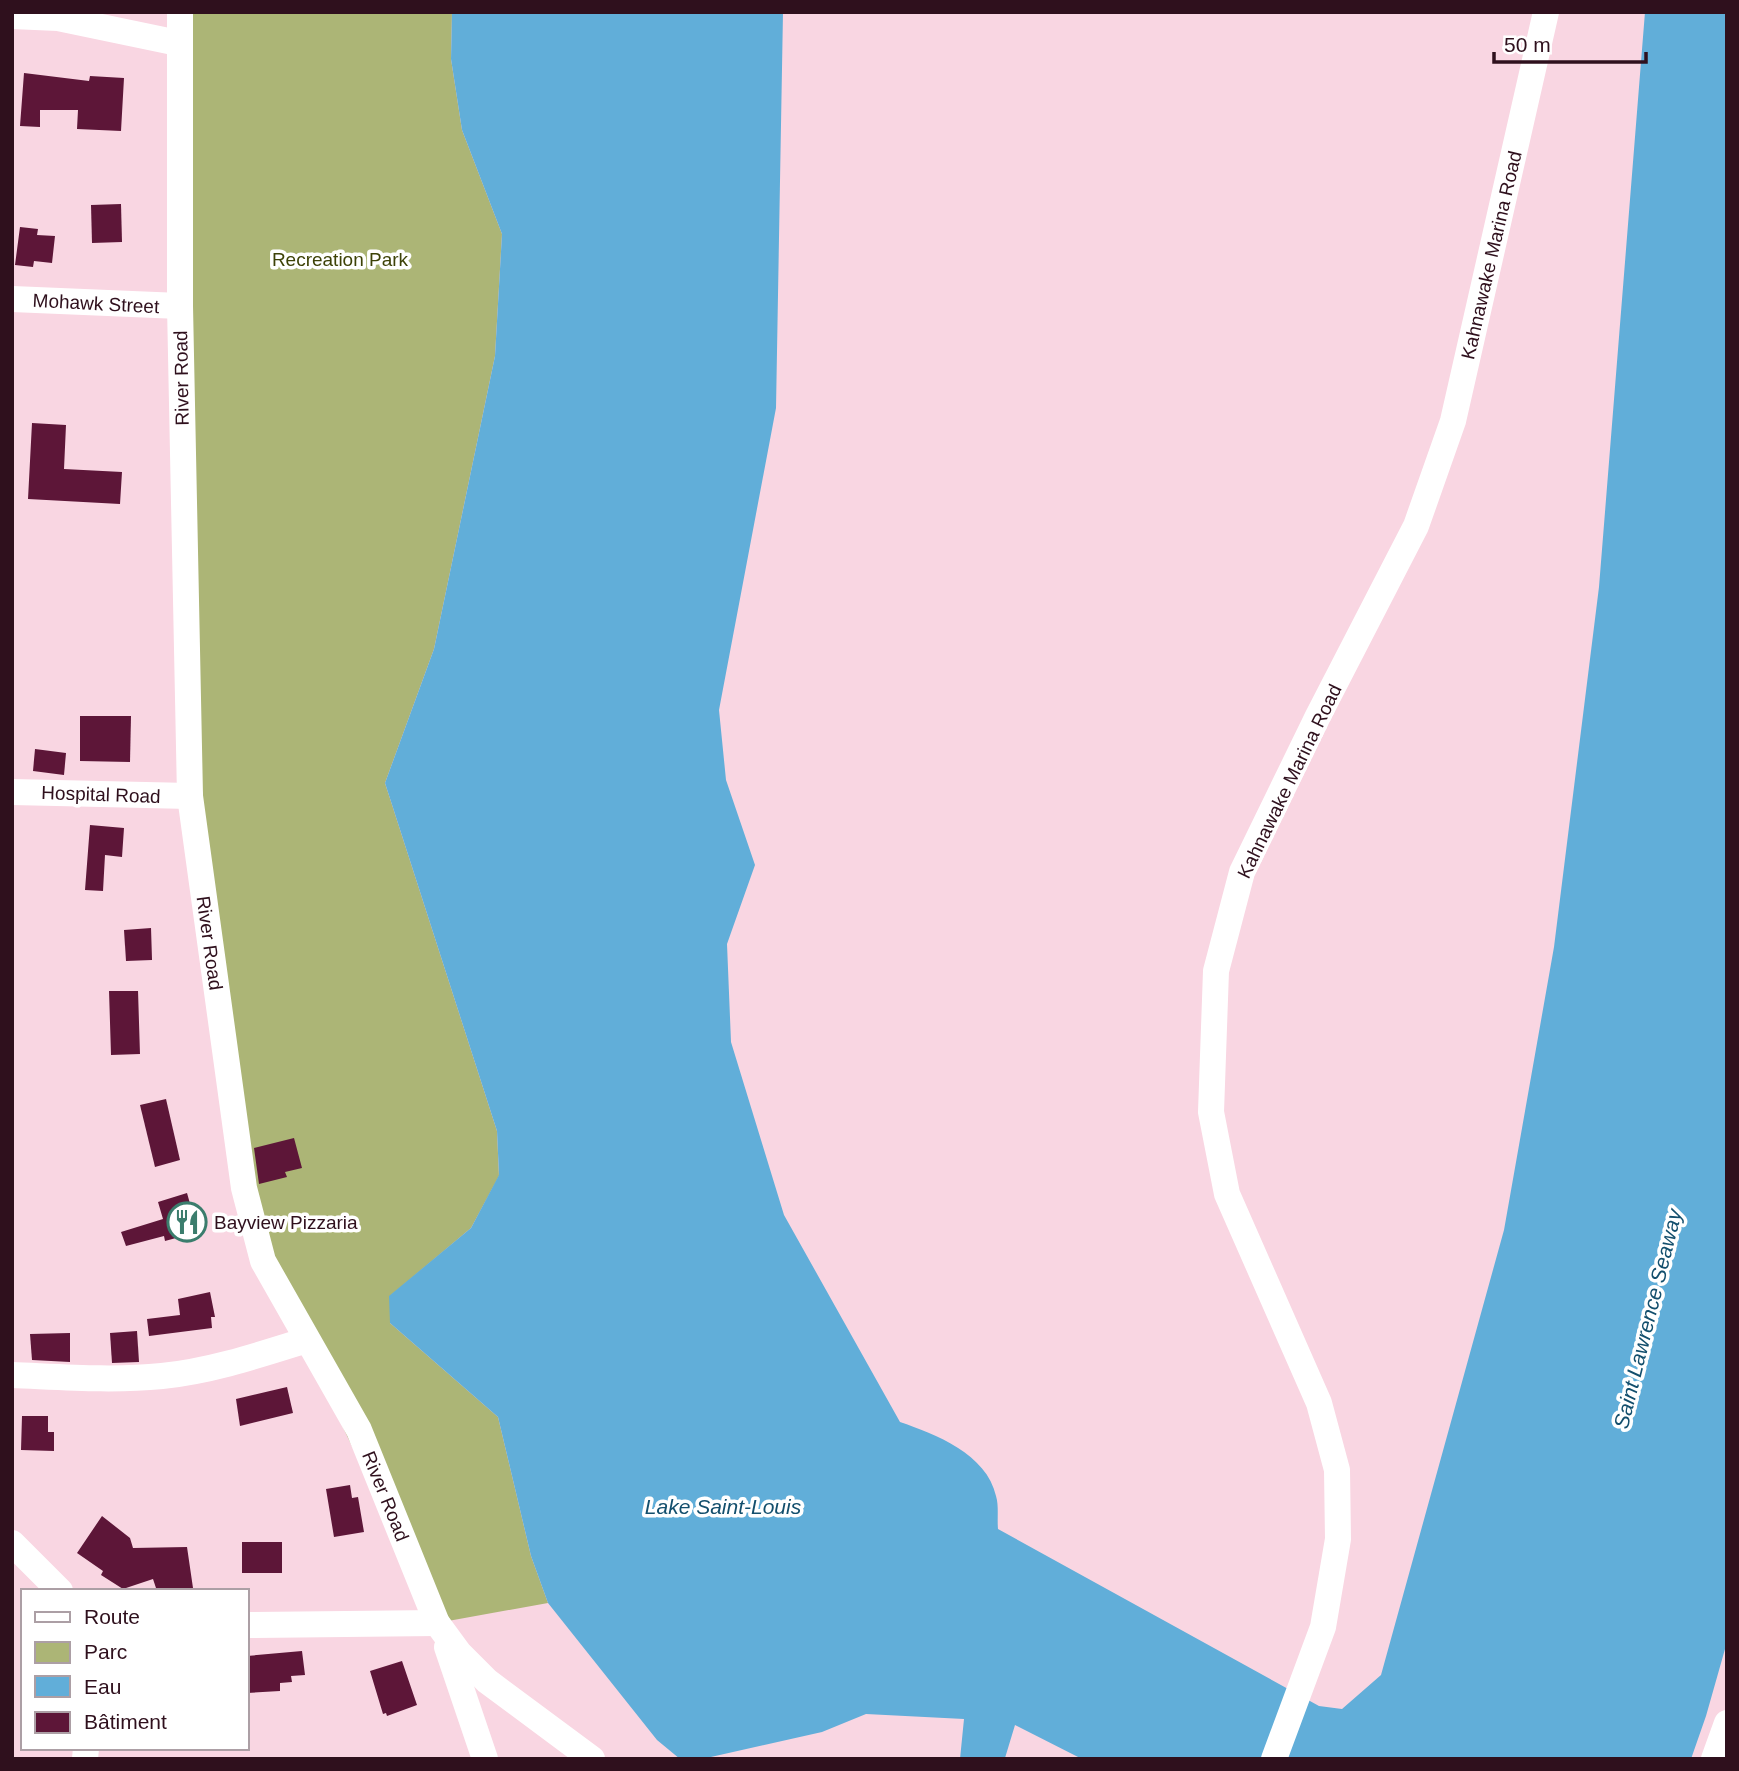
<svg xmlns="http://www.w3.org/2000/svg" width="1739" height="1771" viewBox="0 0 1739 1771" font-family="Helvetica,sans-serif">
  <rect width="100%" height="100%" fill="#f9d6e2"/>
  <path fill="#acb576" d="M 180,12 L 452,12 L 451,59 L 462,130 L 502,234 L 495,356 L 434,649 L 385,783 L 497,1131 L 499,1176 L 471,1228 L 390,1296 L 390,1323 L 498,1417 L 531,1556 L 548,1603 L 437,1623 L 263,1261 L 190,796 Z"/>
  <path fill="#61aed9" d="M 452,12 L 783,12 L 776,408 L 719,710 L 726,780 L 755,865 L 727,944 L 731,1042 L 784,1215 L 900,1422 C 935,1434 987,1454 996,1496 C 999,1506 997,1518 998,1529 L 1319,1706 L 1342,1709 L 1381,1675 L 1504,1230 L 1554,947 L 1599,587 L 1645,12 L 1727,12 L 1727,1642 L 1706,1716 L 1691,1759 L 1082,1759 L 1015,1725 L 1005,1758 L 960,1759 L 964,1719 L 866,1714 L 822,1732 L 702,1759 L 680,1759 L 657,1740 L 548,1603 L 531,1556 L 498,1417 L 390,1323 L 389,1296 L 471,1228 L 499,1175 L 497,1131 L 385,783 L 434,649 L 495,356 L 502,234 L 462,130 L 451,59 Z"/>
  <g fill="#5d1638">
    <path d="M 24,73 L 89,81 L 90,76 L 124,78 L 121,131 L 77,129 L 78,110 L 40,110 L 40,127 L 20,126 Z"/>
    <path d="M 121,204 L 122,242 L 92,243 L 91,205 Z"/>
    <path d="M 20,227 L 38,229 L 37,235 L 55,236 L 52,263 L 34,261 L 33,267 L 15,265 Z"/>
    <path d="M 32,423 L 66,425 L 64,469 L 122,472 L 120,504 L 28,499 Z"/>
    <path d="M 80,716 L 131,716 L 130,762 L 80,761 Z"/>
    <path d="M 35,749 L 66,753 L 64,775 L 33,771 Z"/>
    <path d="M 90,825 L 124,828 L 122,857 L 105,855 L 103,891 L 85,890 Z"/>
    <path d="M 151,928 L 152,960 L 126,961 L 124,930 Z"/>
    <path d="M 109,991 L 138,991 L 140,1054 L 111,1055 Z"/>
    <path d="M 166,1099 L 180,1160 L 155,1167 L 140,1105 Z"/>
    <path d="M 294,1138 L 302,1168 L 285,1172 L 287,1177 L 259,1184 L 254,1148 Z"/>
    <path d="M 187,1193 L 198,1232 L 165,1241 L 164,1236 L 126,1246 L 121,1232 L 163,1219 L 158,1202 Z"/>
    <path d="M 210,1292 L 215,1317 L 211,1317 L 212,1328 L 149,1336 L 147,1319 L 180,1315 L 178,1299 Z"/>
    <path d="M 137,1331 L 139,1362 L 112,1363 L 110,1333 Z"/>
    <path d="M 70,1333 L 70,1362 L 32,1360 L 30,1334 Z"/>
    <path d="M 287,1387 L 293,1413 L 240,1426 L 236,1399 Z"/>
    <path d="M 22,1416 L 48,1416 L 48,1432 L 54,1432 L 54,1451 L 21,1450 Z"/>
    <path d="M 350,1485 L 352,1498 L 358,1497 L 364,1532 L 334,1537 L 326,1489 Z"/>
    <path d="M 102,1516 L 130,1538 L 133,1548 L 187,1547 L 193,1588 L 157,1591 L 153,1579 L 123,1589 L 101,1575 L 103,1571 L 77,1553 Z"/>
    <rect x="242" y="1542" width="40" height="31"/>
    <path d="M 302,1651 L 305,1675 L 291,1676 L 292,1682 L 280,1683 L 280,1691 L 247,1693 L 247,1656 Z"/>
    <path d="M 402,1661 L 417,1705 L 387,1716 L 386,1713 L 383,1714 L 370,1671 Z"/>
  </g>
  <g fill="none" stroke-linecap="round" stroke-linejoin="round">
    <g stroke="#fff" stroke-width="26">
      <path d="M 180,12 L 180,306 L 190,796 L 244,1188 L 263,1261 L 359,1430 L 437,1623 L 459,1653 L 487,1681 L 592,1759"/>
      <path d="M 12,16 L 58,18 L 178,43"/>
      <path d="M 12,299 L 180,306"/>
      <path d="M 12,792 L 190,796"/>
      <path d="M 12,1375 C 62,1377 112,1381 162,1376 C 211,1371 259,1355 307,1340"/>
      <path d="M 12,1543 L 60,1591"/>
      <path d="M 247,1625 L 437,1623"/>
      <path d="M 447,1647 L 485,1759"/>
      <path d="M 85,1759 L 86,1748"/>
      <path d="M 1274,1759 L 1323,1627 L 1338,1539 L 1337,1470 L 1319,1403 L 1227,1194 L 1211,1112 L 1216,971 L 1242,872 L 1318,716 L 1416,526 L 1453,421 L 1546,12"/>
      <path d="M 1714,1759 L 1727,1723"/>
    </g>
  </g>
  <defs>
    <g id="restaurant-ring" transform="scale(2.0125)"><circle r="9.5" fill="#fff" stroke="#3b7d6d" stroke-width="1.5"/><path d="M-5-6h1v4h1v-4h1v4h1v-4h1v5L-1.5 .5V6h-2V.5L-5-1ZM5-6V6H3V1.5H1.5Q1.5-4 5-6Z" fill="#3b7d6d"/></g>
  </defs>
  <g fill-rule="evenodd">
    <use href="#restaurant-ring" x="187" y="1222"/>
  </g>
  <g text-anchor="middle" stroke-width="7" stroke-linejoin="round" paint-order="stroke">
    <g font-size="19" fill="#2f101d" stroke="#fff">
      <text transform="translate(1491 255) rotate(-77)" y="7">Kahnawake Marina Road</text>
      <text transform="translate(96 303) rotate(3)" y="7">Mohawk Street</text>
      <text transform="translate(181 378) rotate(-91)" y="7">River Road</text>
      <text transform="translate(1289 781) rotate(-64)" y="7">Kahnawake Marina Road</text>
      <text transform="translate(101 794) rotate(2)" y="7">Hospital Road</text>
      <text transform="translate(210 943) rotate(82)" y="7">River Road</text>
      <text transform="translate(386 1496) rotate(68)" y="7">River Road</text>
    </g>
    <g font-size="19" fill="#3d4207" stroke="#fff">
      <text x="340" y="266">Recreation Park</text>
    </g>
    <g font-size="19" fill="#2f101d" stroke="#fff" text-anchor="start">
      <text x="214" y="1229">Bayview Pizzaria</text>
    </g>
    <g font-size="21" font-style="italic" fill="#134f6d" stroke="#fff">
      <text transform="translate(1648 1319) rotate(-76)" y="7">Saint Lawrence Seaway</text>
      <text x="723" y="1514">Lake Saint-Louis</text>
    </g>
  </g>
  <rect width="1739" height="1771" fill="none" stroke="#2f101d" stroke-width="28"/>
  <rect x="21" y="1589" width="228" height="161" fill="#ffffff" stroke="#ac9fa5" stroke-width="2"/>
  <rect x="35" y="1612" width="35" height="10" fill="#ffffff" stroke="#ac9fa5" stroke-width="2"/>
  <text x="84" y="1624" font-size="21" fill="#2f101d">Route</text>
  <rect x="35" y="1642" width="35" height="21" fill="#acb576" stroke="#ac9fa5" stroke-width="2"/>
  <text x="84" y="1659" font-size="21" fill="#2f101d">Parc</text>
  <rect x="35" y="1676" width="35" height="21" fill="#61aed9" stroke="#ac9fa5" stroke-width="2"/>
  <text x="84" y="1694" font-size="21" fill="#2f101d">Eau</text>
  <rect x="35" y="1712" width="35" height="21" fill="#5d1638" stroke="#ac9fa5" stroke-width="2"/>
  <text x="84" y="1729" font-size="21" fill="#2f101d">Bâtiment</text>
  <path d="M1494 52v10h152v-10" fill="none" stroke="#2f101d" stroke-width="3.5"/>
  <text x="1504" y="52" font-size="21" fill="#2f101d" stroke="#ffffff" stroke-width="5" paint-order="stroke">50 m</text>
</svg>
